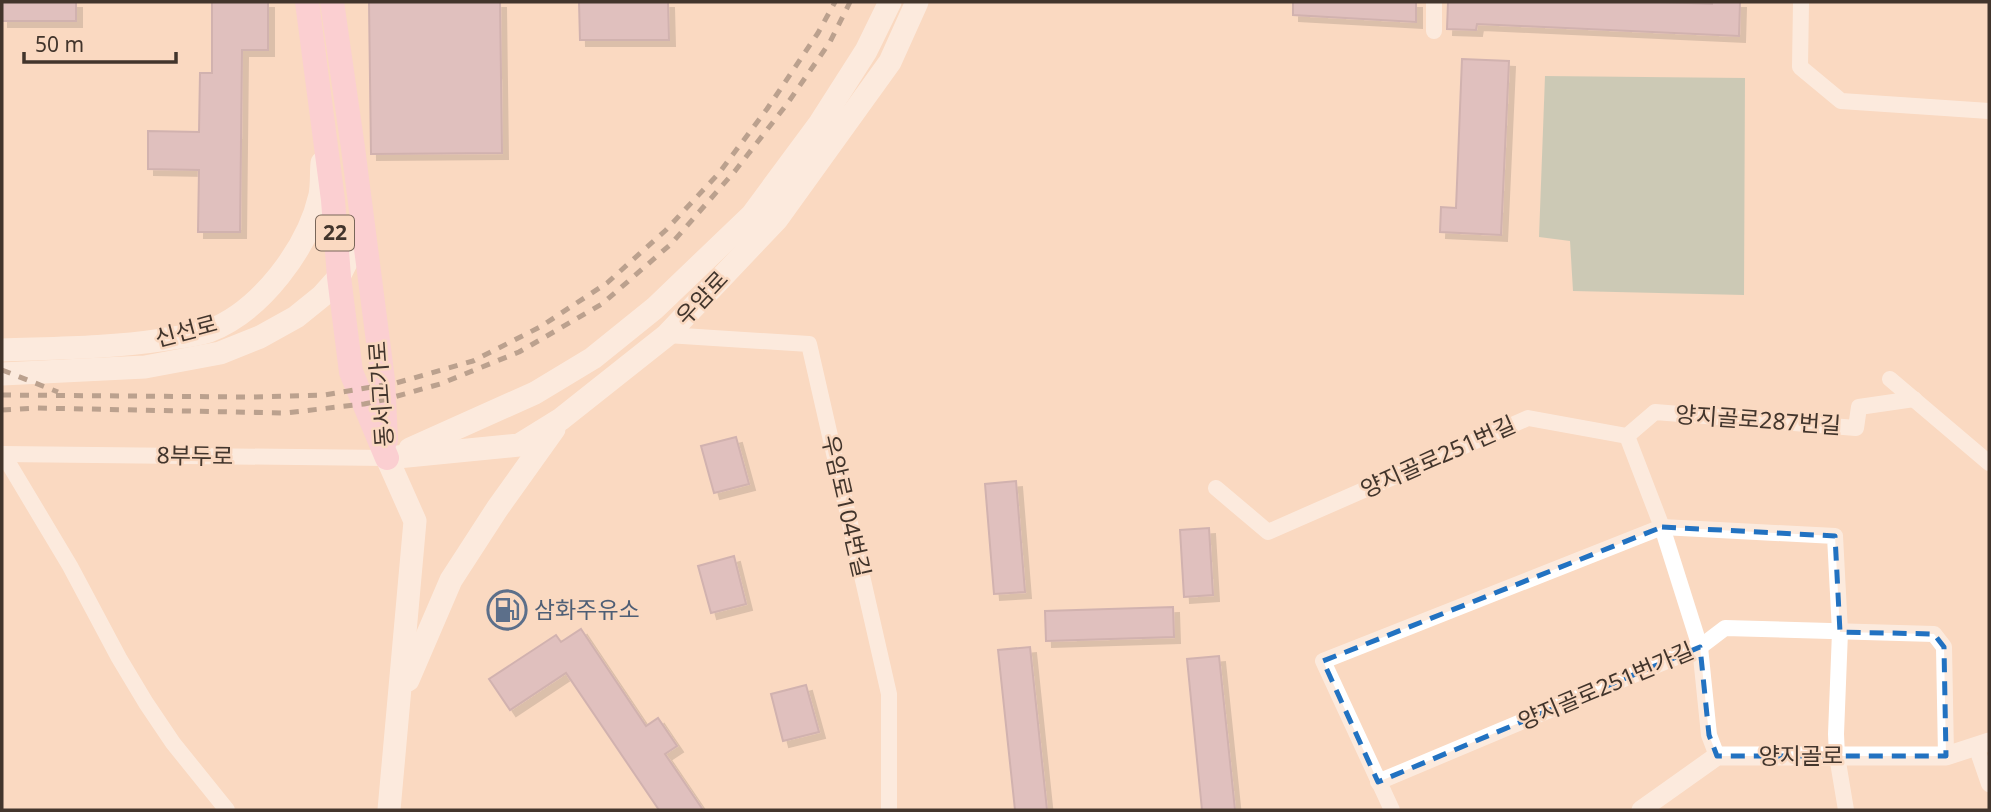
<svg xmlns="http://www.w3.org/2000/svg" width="1991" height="812" viewBox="0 0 1991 812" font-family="'Noto Sans','Noto Sans KR',sans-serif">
  <defs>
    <filter id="shadow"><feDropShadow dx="6" dy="6" stdDeviation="0" flood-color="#0004"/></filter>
  </defs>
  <rect width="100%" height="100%" fill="#fad9c1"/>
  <path fill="#96b7a7" d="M 1545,76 L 1745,78 L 1744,295 L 1573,291 L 1570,241 L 1539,237 Z"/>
  <g fill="#c2a2ba" stroke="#a1839a" stroke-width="2" filter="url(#shadow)">
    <rect x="2" y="2" width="74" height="19"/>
    <path d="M 212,2 L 268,2 L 268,50 L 242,50 L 240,232 L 198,232 L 199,170 L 148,169 L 148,131 L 199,132 L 200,73 L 212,73 Z"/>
    <path d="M 369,2 L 500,2 L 502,153 L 371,154 Z"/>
    <path d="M 579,2 L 668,2 L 669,40 L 580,40 Z"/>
    <path d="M 1293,2 L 1416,2 L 1416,22 L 1293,15 Z"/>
    <path d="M 1448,2 L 1661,2 L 1712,4 L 1712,2 L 1740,2 L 1739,36 L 1477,24 L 1476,30 L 1447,29 Z"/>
    <path d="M 1462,59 L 1509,61 L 1501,235 L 1440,232 L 1441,207 L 1456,208 Z"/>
    <path d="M 736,437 L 749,484 L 714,493 L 701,446 Z"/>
    <path d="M 1016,481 L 1025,592 L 994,594 L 985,484 Z"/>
    <path d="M 1209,528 L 1213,595 L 1184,597 L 1180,530 Z"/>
    <path d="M 734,556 L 746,604 L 711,613 L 698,566 Z"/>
    <path d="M 1173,607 L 1174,637 L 1046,641 L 1045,611 Z"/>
    <path d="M 581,629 L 646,726 L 658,718 L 677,746 L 665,754 L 703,810 L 659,810 L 566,673 L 510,710 L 489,679 L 556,635 L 561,642 Z"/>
    <path d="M 1030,647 L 1047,810 L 1015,810 L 998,650 Z"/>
    <path d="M 1219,656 L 1235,810 L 1202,810 L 1187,659 Z"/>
    <path d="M 806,685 L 819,732 L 783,741 L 771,694 Z"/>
  </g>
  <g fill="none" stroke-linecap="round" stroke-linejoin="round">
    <g stroke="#fff" stroke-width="16">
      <path d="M 1801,2 L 1800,67 L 1841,101 L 1989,111"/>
      <path d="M 1434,31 L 1434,2"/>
      <path d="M 667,335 L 809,344 L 889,694 L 889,810"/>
      <path d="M 1890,379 L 1989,463"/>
      <path d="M 1627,436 L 1662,527 L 1700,647 L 1709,735 L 1717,756"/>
      <path d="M 1627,436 L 1655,412 L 1856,428 L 1859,407 L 1914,399"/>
      <path d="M 2,454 L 387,458"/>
      <path d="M 3,454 L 70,566 L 119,658 L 146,703 L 173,743 L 227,810"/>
      <path d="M 1216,488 L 1268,532 L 1528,418 L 1627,436"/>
      <path d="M 1976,746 L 1989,784"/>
      <path d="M 1378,782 L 1700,647 L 1725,628 L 1934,634 L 1944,647 L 1946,756"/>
      <path d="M 1392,810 L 1323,661 L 1662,527 L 1835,536 L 1840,632 L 1836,734 L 1837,756 L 1846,810"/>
    </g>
    <path stroke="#fff" stroke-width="19" d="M 1641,810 L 1717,756 L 1946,756 L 1989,742"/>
    <g stroke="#fff" stroke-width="23">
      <path d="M 2,350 C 55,348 109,348 161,340 C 177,337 194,336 209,331 C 261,311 308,248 320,195 C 322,185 321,173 322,163"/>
      <path d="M 2,374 L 145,367 L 220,353 L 260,337 L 296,317 L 322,296 L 339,277 L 363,228"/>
      <path d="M 410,449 L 535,393 L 593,358 L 655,308 L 752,215 L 820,123 L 866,51 L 890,2"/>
      <path d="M 387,458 L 519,445 L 561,419 L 667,335 L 777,219 L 890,62 L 917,2"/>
      <path d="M 387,458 L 415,521 L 389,810"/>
      <path d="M 408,680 L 451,580 L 497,509 L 554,429"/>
    </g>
    <g stroke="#fcc3e5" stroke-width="24">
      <path d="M 307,2 L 333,200 L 339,277 L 351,372 L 387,458"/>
      <path d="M 332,2 L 353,148 L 383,380 L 386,440"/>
    </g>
    <g stroke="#6f5d51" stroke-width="5" stroke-dasharray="9 9" stroke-linecap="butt">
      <path d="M 2,370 L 58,392"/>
      <path d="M 2,395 L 250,397 L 325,395 L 396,383 L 473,361 L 540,327 L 607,283 L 666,230 L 719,173 L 767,109 L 818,33 L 835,2"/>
      <path d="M 2,410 L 37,408 L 285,413 L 364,404 L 383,400 L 440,384 L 519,352 L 602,304 L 671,244 L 735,171 L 787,104 L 830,42 L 850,2"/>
    </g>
  </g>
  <path d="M0 0H1991V812H0ZM 1662,527 L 1835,536 L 1840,632 L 1934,634 L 1944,647 L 1946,756 L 1717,756 L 1709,735 L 1700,647 L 1378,782 L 1323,661 Z" fill="#fad9c1" fill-opacity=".55" fill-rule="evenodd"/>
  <path fill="none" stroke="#2272c1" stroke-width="5" stroke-dasharray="14 9" stroke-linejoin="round" d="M 1662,527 L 1835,536 L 1840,632 L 1934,634 L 1944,647 L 1946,756 L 1717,756 L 1709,735 L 1700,647 L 1378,782 L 1323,661 Z"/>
  <defs>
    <g id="fuel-ring" transform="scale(2.0125)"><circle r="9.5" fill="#fad9c1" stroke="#5c6f8a" stroke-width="1.5"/><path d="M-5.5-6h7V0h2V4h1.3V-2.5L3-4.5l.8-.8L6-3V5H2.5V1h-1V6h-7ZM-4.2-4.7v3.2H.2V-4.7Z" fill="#5c6f8a"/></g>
  </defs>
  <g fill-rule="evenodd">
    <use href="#fuel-ring" x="507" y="610"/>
  </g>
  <g text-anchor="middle" stroke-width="5" stroke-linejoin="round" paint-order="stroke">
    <rect fill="#fad9c1" stroke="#796659" stroke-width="2" x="316" y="215.5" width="38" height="35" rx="5"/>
    <g font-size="21" font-weight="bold" fill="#42352c">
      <text x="335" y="240">22</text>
    </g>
    <g font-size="23" fill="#42352c" stroke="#fad9c1">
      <text transform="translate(702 298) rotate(-47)" y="8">우암로</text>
      <text transform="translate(186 331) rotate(-15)" y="8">신선로</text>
      <text transform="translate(381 394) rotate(-94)" y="8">동서고가로</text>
      <text transform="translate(1758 420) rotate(4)" y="8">양지골로287번길</text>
      <text transform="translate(195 456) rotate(1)" y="8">8부두로</text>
      <text transform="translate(1438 457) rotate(-24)" y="8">양지골로251번길</text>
      <text transform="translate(846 506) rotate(77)" y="8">우암로104번길</text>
      <text transform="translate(1606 686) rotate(-23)" y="8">양지골로251번가길</text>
      <text x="1801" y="764">양지골로</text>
    </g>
    <g font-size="23" fill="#4e5e75" stroke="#fad9c1" text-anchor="start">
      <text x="534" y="618">삼화주유소</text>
    </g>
  </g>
  <rect width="1991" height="812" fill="none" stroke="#42352c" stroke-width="7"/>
  <path d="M24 52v10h152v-10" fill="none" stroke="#42352c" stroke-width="3.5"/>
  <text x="35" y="52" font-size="21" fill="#42352c" stroke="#fad9c1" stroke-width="5" paint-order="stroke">50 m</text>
</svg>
